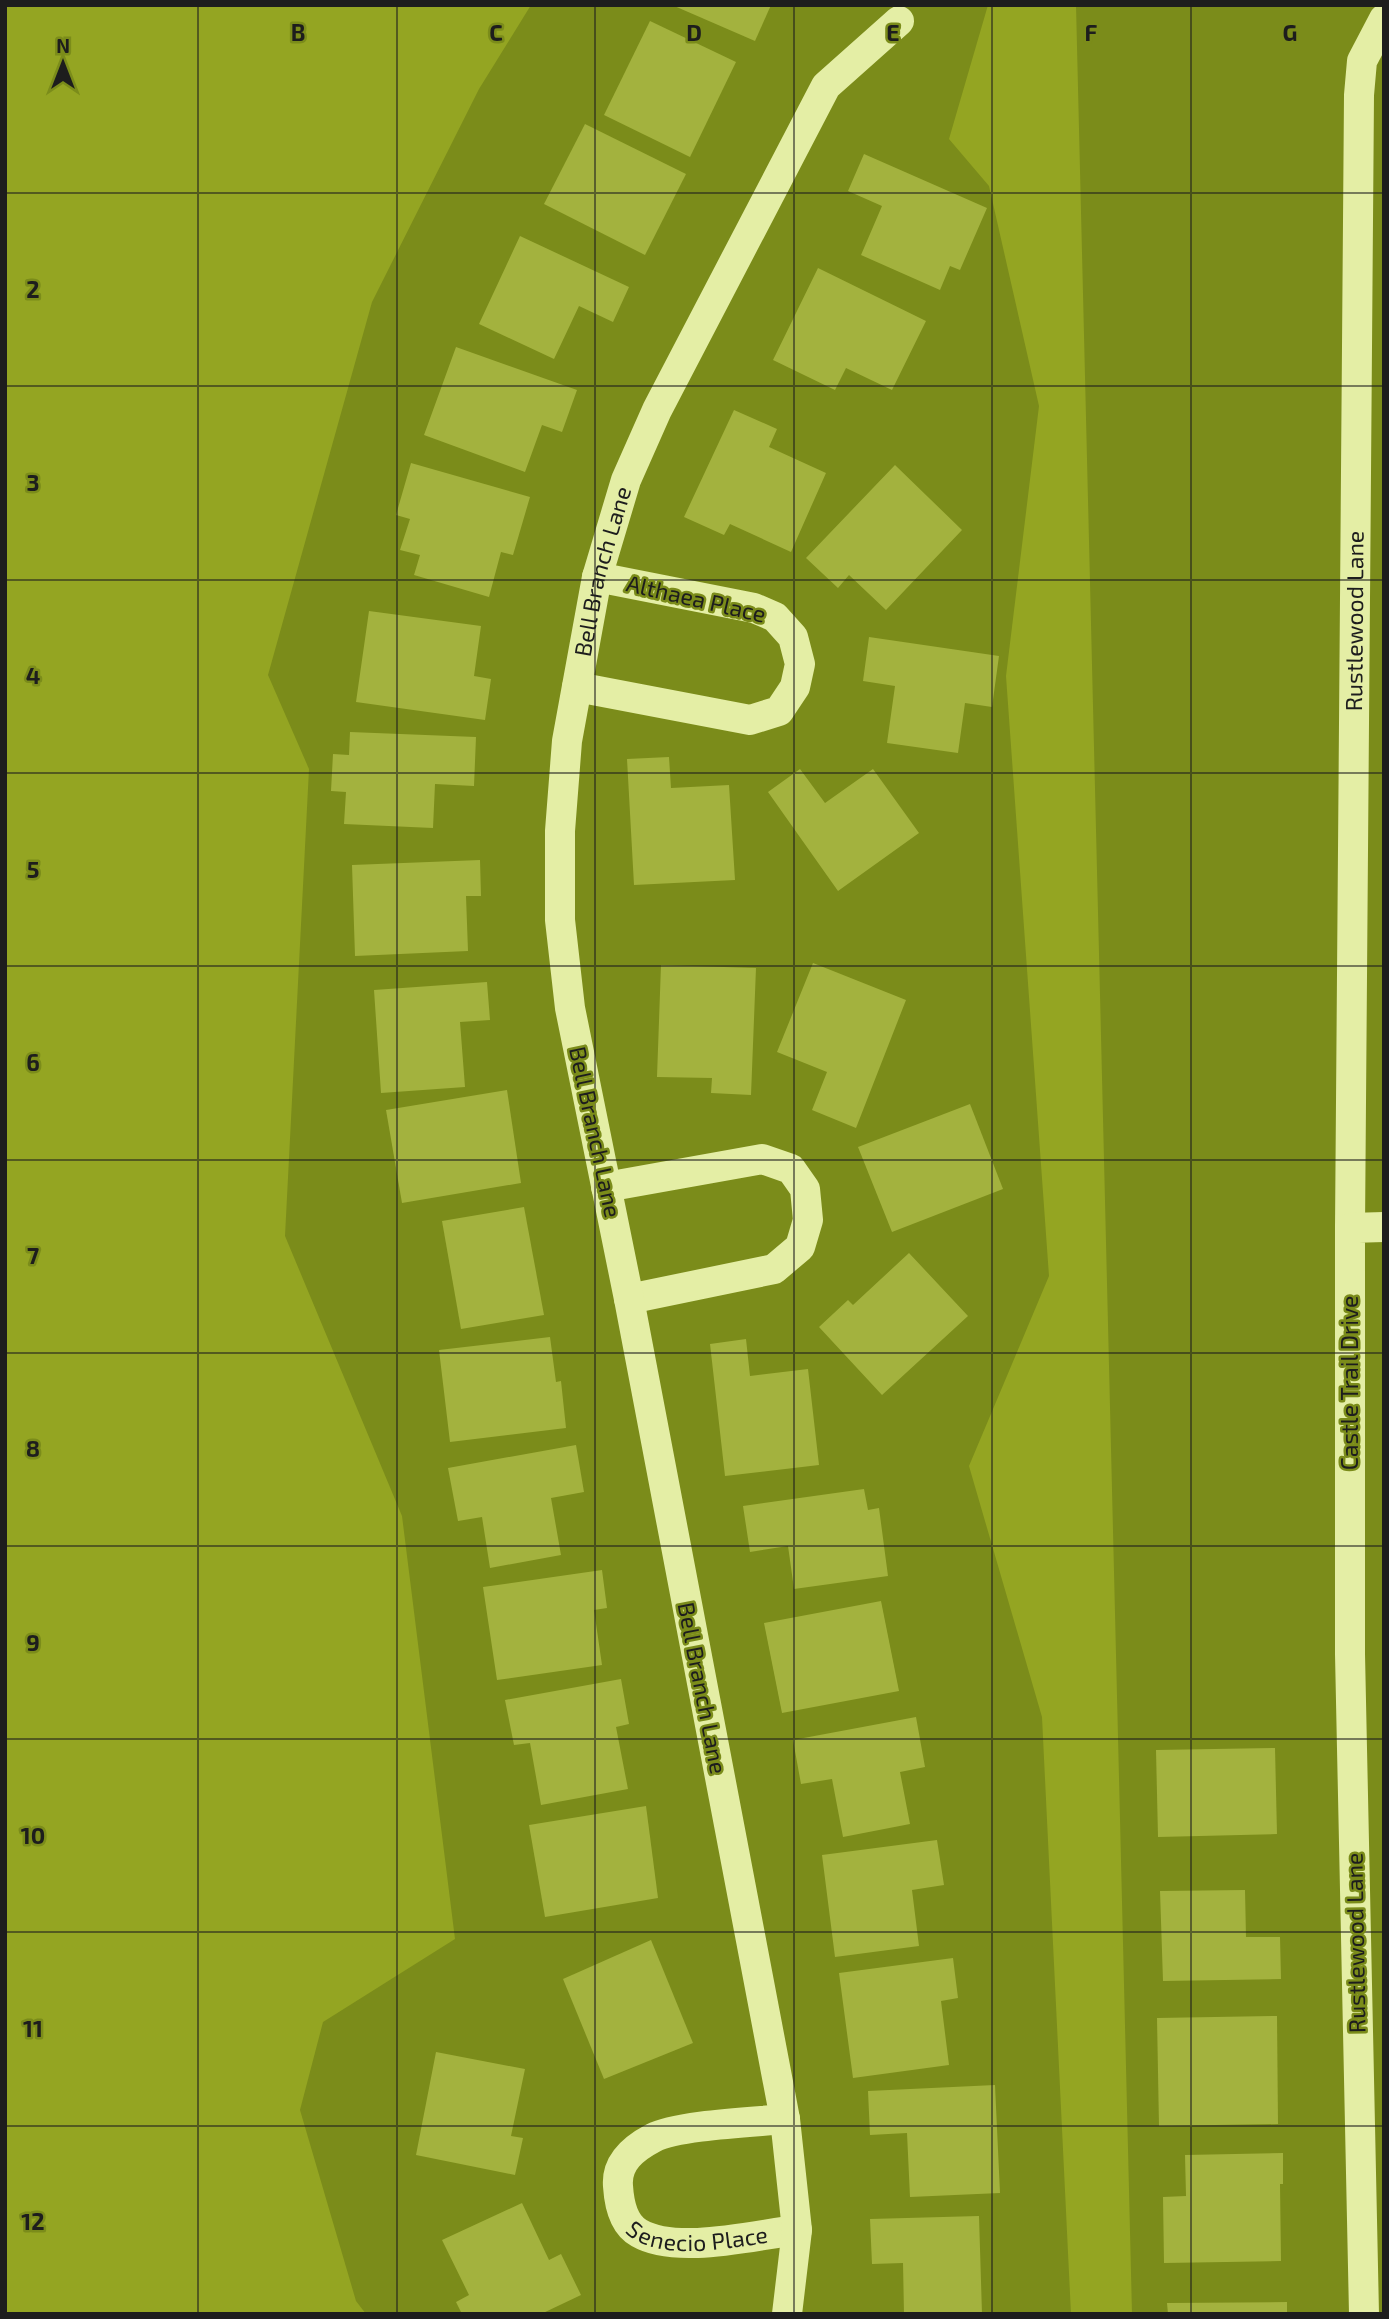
<svg xmlns="http://www.w3.org/2000/svg" width="1389" height="2319" viewBox="0 0 1389 2319" font-family="'Exo 2',sans-serif">
  <rect width="100%" height="100%" fill="#7b8c1a"/>
  <g fill="#94a522">
    <path d="M 5,5 L 531,5 L 479,89 L 372,302 L 268,675 L 309,769 L 285,1236 L 402,1516 L 455,1939 L 323,2022 L 300,2110 L 356,2301 L 366,2314 L 5,2314 Z"/>
    <path d="M 988,5 L 1076,5 L 1132,2314 L 1071,2314 L 1042,1717 L 969,1466 L 1049,1276 L 1006,676 L 1039,406 L 989,186 L 949,139 Z"/>
  </g>
  <g fill="#a3b23e">
    <path d="M 672,5 L 771,5 L 755,41 Z"/>
    <path d="M 650,21 L 736,62 L 690,157 L 604,115 Z"/>
    <path d="M 585,124 L 686,174 L 645,255 L 544,204 Z"/>
    <path d="M 864,154 L 987,208 L 960,270 L 950,266 L 940,290 L 861,255 L 882,206 L 848,191 Z"/>
    <path d="M 520,236 L 629,287 L 613,322 L 579,306 L 554,359 L 479,324 Z"/>
    <path d="M 818,268 L 926,321 L 892,390 L 846,368 L 835,390 L 773,360 Z"/>
    <path d="M 456,347 L 577,390 L 562,432 L 542,425 L 525,472 L 424,435 Z"/>
    <path d="M 734,410 L 777,429 L 769,447 L 826,473 L 791,552 L 730,524 L 724,535 L 684,517 Z"/>
    <path d="M 411,463 L 530,497 L 513,555 L 501,552 L 489,597 L 414,575 L 420,555 L 400,550 L 410,519 L 396,515 Z"/>
    <path d="M 895,465 L 962,530 L 886,610 L 849,575 L 838,588 L 806,558 Z"/>
    <path d="M 369,611 L 481,626 L 474,676 L 491,679 L 485,720 L 356,702 Z"/>
    <path d="M 869,637 L 999,656 L 992,707 L 965,703 L 958,753 L 887,743 L 895,686 L 863,681 Z"/>
    <path d="M 350,732 L 476,737 L 474,786 L 435,784 L 433,828 L 344,824 L 346,792 L 331,791 L 333,754 L 349,755 Z"/>
    <path d="M 669,757 L 671,788 L 729,785 L 735,880 L 634,885 L 627,759 Z"/>
    <path d="M 800,769 L 825,803 L 873,769 L 919,833 L 838,891 L 768,792 Z"/>
    <path d="M 480,860 L 481,896 L 466,896 L 468,951 L 355,956 L 352,865 Z"/>
    <path d="M 813,963 L 906,1000 L 856,1128 L 812,1110 L 827,1072 L 777,1052 Z"/>
    <path d="M 661,965 L 756,968 L 751,1095 L 711,1093 L 712,1078 L 657,1077 Z"/>
    <path d="M 487,982 L 490,1020 L 460,1022 L 465,1087 L 381,1093 L 374,990 Z"/>
    <path d="M 507,1090 L 521,1183 L 402,1203 L 386,1110 Z"/>
    <path d="M 970,1104 L 1003,1189 L 892,1232 L 858,1147 Z"/>
    <path d="M 524,1207 L 544,1315 L 461,1329 L 442,1221 Z"/>
    <path d="M 909,1253 L 968,1316 L 882,1395 L 819,1327 L 848,1300 L 853,1305 Z"/>
    <path d="M 550,1337 L 556,1382 L 561,1381 L 566,1428 L 450,1442 L 439,1350 Z"/>
    <path d="M 746,1339 L 750,1376 L 808,1369 L 819,1465 L 725,1476 L 710,1344 Z"/>
    <path d="M 576,1445 L 584,1492 L 551,1498 L 561,1555 L 490,1568 L 482,1517 L 458,1521 L 448,1468 Z"/>
    <path d="M 864,1489 L 868,1510 L 879,1508 L 888,1576 L 794,1589 L 788,1546 L 750,1552 L 743,1506 Z"/>
    <path d="M 602,1570 L 607,1608 L 594,1610 L 602,1665 L 497,1680 L 483,1587 Z"/>
    <path d="M 881,1601 L 899,1691 L 782,1713 L 764,1623 Z"/>
    <path d="M 621,1679 L 629,1724 L 616,1727 L 628,1789 L 541,1805 L 530,1743 L 514,1745 L 505,1700 Z"/>
    <path d="M 916,1717 L 925,1767 L 900,1772 L 910,1824 L 843,1837 L 832,1779 L 801,1784 L 793,1740 Z"/>
    <path d="M 1275,1748 L 1277,1834 L 1158,1837 L 1156,1750 Z"/>
    <path d="M 646,1806 L 658,1898 L 545,1917 L 529,1825 Z"/>
    <path d="M 937,1840 L 944,1885 L 912,1890 L 919,1946 L 835,1957 L 822,1855 Z"/>
    <path d="M 1245,1890 L 1246,1937 L 1280,1937 L 1281,1979 L 1163,1981 L 1160,1891 Z"/>
    <path d="M 651,1940 L 693,2043 L 604,2079 L 563,1979 Z"/>
    <path d="M 953,1958 L 958,1998 L 941,2001 L 949,2065 L 853,2078 L 839,1973 Z"/>
    <path d="M 1277,2016 L 1278,2124 L 1159,2126 L 1157,2018 Z"/>
    <path d="M 436,2052 L 525,2069 L 511,2136 L 523,2138 L 515,2175 L 416,2155 Z"/>
    <path d="M 995,2085 L 1000,2193 L 910,2197 L 907,2133 L 870,2135 L 868,2091 Z"/>
    <path d="M 1283,2153 L 1283,2184 L 1280,2184 L 1281,2261 L 1164,2263 L 1163,2197 L 1186,2196 L 1185,2155 Z"/>
    <path d="M 522,2203 L 549,2260 L 561,2254 L 581,2295 L 541,2314 L 462,2314 L 456,2302 L 469,2295 L 442,2240 Z"/>
    <path d="M 979,2216 L 982,2314 L 904,2314 L 903,2263 L 872,2264 L 870,2219 Z"/>
    <path d="M 1287,2302 L 1287,2314 L 1168,2314 L 1167,2303 Z"/>
  </g>
  <g fill="none" stroke-linecap="round" stroke-linejoin="round">
    <g stroke="#e4eea5" stroke-width="30">
      <path d="M 577,687 L 750,720 L 779,711 L 795,687 L 800,664 L 793,637 L 775,617 L 754,608 L 597,577"/>
      <path d="M 606,1187 L 762,1159 L 791,1169 L 805,1189 L 808,1220 L 800,1247 L 774,1269 L 629,1299"/>
      <path id="s1" d="M 1350,1228 L 1359,95 L 1362,61 L 1384,19"/>
      <path id="s2" d="M 785,2119 C 755,2122 677,2125 653,2138 C 634,2148 616,2162 618,2186 C 619,2202 623,2224 639,2233 C 677,2255 754,2235 797,2230"/>
      <path id="s3" d="M 787,2314 L 797,2230 L 785,2119 L 629,1299 L 570,1008 L 560,920 L 560,831 L 567,741 L 597,577 L 626,480 L 657,410 L 826,86 L 899,21"/>
      <path d="M 1364,2314 L 1350,1654 L 1350,1228 L 1384,1227"/>
    </g>
  </g>
  <path fill="none" stroke="#1d1d1d" stroke-width="2" stroke-opacity="0.55" d="M 198,5 L 198,2314M 397,5 L 397,2314M 595,5 L 595,2314M 794,5 L 794,2314M 992,5 L 992,2314M 1191,5 L 1191,2314M 5,193 L 1384,193M 5,386 L 1384,386M 5,580 L 1384,580M 5,773 L 1384,773M 5,966 L 1384,966M 5,1160 L 1384,1160M 5,1353 L 1384,1353M 5,1546 L 1384,1546M 5,1739 L 1384,1739M 5,1932 L 1384,1932M 5,2126 L 1384,2126"/>
  <g text-anchor="middle" stroke-width="5" stroke-linejoin="round" paint-order="stroke">
    <g font-size="23" fill="#1d1d1d" stroke="#7b8c1a">
      <text dy="8" stroke="none"><textPath href="#s3" startOffset="1769">Bell Branch Lane</textPath></text>
      <text transform="translate(696 599) rotate(13)" y="8">Althaea Place</text>
      <text dy="8" stroke="none"><textPath href="#s1" startOffset="607">Rustlewood Lane</textPath></text>
      <text transform="translate(595 1132) rotate(78)" y="8">Bell Branch Lane</text>
      <text transform="translate(1350 1383) rotate(-90)" y="8">Castle Trail Drive</text>
      <text transform="translate(702 1688) rotate(79)" y="8">Bell Branch Lane</text>
      <text transform="translate(1356 1943) rotate(-91)" y="8">Rustlewood Lane</text>
      <text dy="8" stroke="none"><textPath href="#s2" startOffset="310">Senecio Place</textPath></text>
    </g>
  </g>
  <g font-size="23" text-anchor="middle" font-weight="bold" fill="#1d1d1d" stroke="#7b8c1a" stroke-width="5" stroke-linejoin="round" paint-order="stroke">
    <text x="298" y="41">B</text>
    <text x="496" y="41">C</text>
    <text x="694" y="41">D</text>
    <text x="893" y="41">E</text>
    <text x="1091" y="41">F</text>
    <text x="1290" y="41">G</text>
    <text x="33" y="298">2</text>
    <text x="33" y="491">3</text>
    <text x="33" y="684">4</text>
    <text x="33" y="878">5</text>
    <text x="33" y="1071">6</text>
    <text x="33" y="1264">7</text>
    <text x="33" y="1457">8</text>
    <text x="33" y="1651">9</text>
    <text x="33" y="1844">10</text>
    <text x="33" y="2037">11</text>
    <text x="33" y="2230">12</text>
  </g>
  <rect width="1389" height="2319" fill="none" stroke="#1d1d1d" stroke-width="14"/>
  <g transform="translate(63 63)" stroke="#7b8c1a" stroke-width="5" paint-order="stroke">
  <path d="M0-5L12 26L0 18L-12 26Z" fill="#1d1d1d"/>
  <text y="-10" font-size="19" font-weight="bold" text-anchor="middle" fill="#1d1d1d">N</text>
  </g>
</svg>
